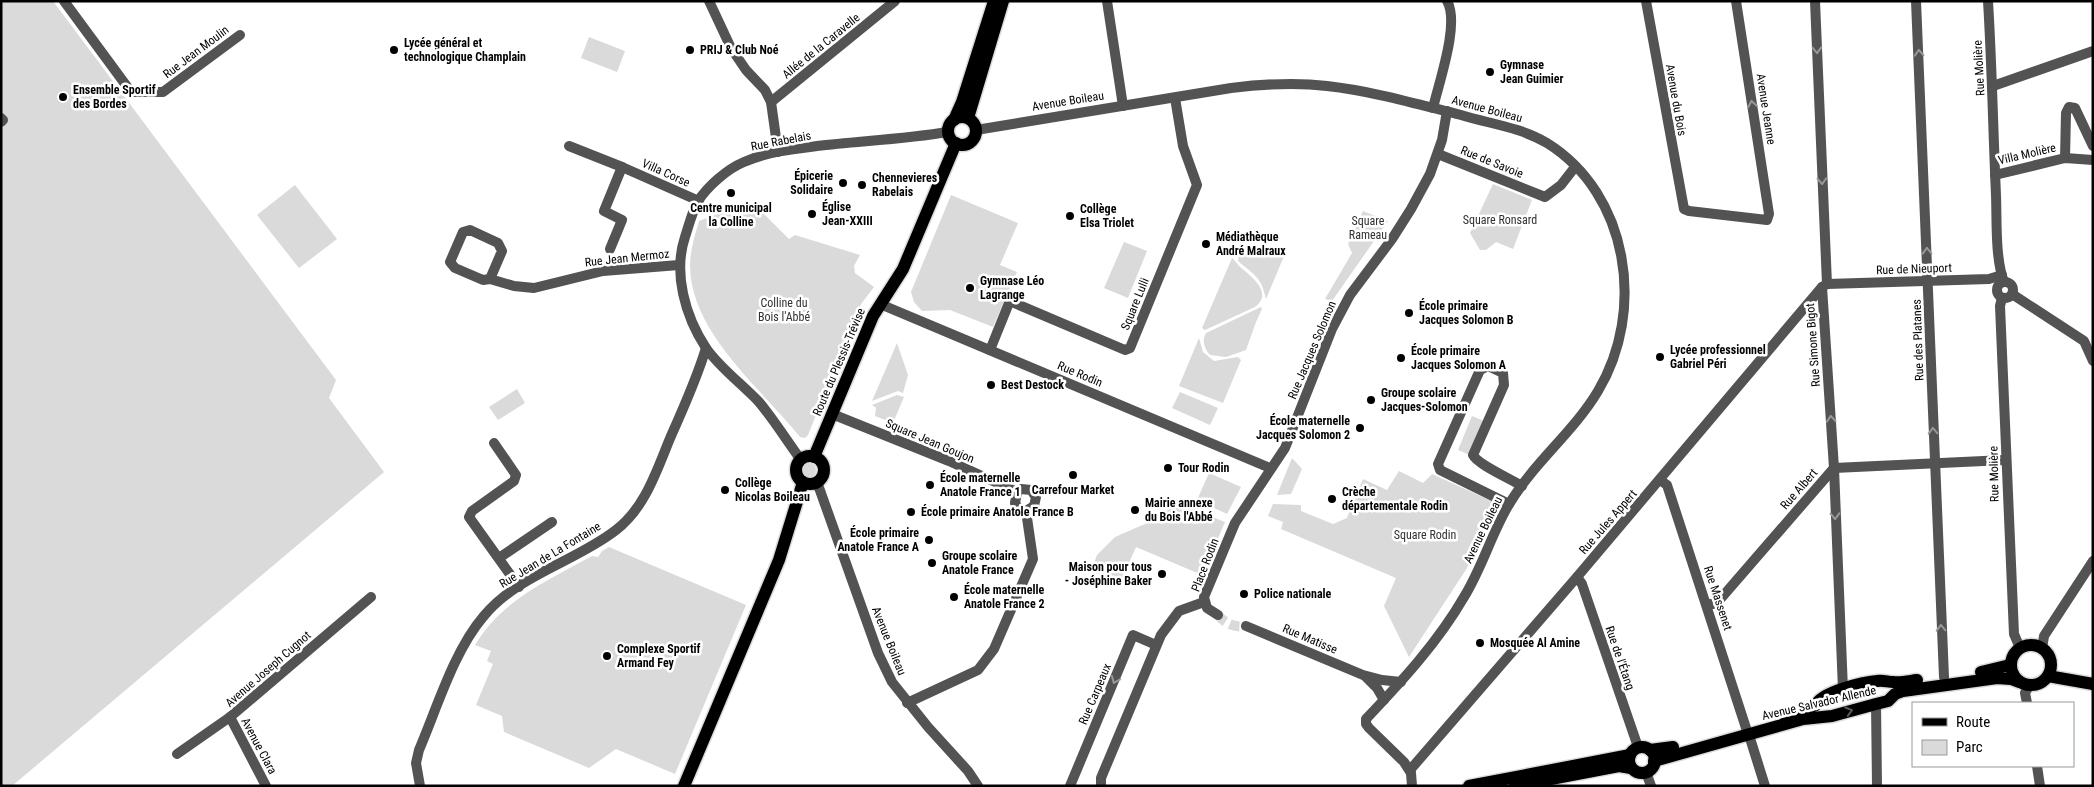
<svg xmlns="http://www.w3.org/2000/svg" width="2094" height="787" viewBox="0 0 2094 787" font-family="'Roboto Condensed',sans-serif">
  <rect width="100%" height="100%" fill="#fff"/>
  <g fill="#dadada">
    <path d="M 1,1 L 53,1 L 336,380 L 329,398 L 384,472 L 12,786 L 1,786 Z"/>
    <path d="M 589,37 L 625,51 L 617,72 L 581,58 Z"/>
    <path d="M 1493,184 L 1532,200 L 1513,249 L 1496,242 L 1486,250 L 1480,250 L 1470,233 Z"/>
    <path d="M 295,185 L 337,239 L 299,268 L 257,215 Z"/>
    <path d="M 951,195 L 1018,223 L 1000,265 L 1017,272 L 993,327 L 950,310 L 922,311 L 914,302 L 911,292 Z"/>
    <path d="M 737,207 L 758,208 L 789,239 L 795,235 L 860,255 L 854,266 L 855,273 L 874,287 L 861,304 L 808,435 L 805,438 L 800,437 C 760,387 691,333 690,266 C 690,250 695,235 699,221 Z"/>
    <path d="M 1363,211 L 1388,221 L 1332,301 L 1325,299 L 1352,253 L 1348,244 Z"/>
    <path d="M 1124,242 L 1147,251 L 1128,298 L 1104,288 Z"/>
    <path d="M 1245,246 L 1254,246 L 1268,251 L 1277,248 L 1287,249 L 1266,299 C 1261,276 1254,275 1238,261 L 1239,250 Z"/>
    <path d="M 1232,258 C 1235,260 1237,264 1240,267 C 1251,276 1274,293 1255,307 L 1205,330 L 1202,328 Z"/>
    <path d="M 1261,307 L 1262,309 L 1256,322 L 1246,350 L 1226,357 L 1210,355 C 1205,349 1201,341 1206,333 Z"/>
    <path d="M 1199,338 L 1203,352 L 1214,361 L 1238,357 L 1241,360 L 1223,403 L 1179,386 Z"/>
    <path d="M 897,343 L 908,375 L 903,393 L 898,391 L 872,401 Z"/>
    <path d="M 517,389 L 525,403 L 498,420 L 489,407 Z"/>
    <path d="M 1180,392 L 1218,408 L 1210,425 L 1172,408 Z"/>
    <path d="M 897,395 L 904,397 L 893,423 L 875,416 L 876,408 L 872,405 Z"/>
    <path d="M 1472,416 L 1484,421 L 1470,455 L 1458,450 Z"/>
    <path d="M 1292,458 L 1302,469 L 1291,494 L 1277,495 Z"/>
    <circle cx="809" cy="470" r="7"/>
    <path d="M 1399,471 L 1423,483 L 1432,474 L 1496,503 L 1467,568 L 1409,657 L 1384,606 L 1396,578 L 1281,529 L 1283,522 L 1268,516 L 1273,504 L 1301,505 L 1301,511 L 1333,524 L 1347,518 L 1363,479 L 1387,490 Z"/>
    <path d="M 1209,473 L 1241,487 L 1227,514 L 1197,500 Z"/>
    <path d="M 1178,503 L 1225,522 L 1202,575 L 1136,547 L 1120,583 L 1091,571 L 1097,555 L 1115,537 L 1154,520 Z"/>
    <path d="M 609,547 L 746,605 L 675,774 L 616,749 L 589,768 L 504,732 L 502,716 L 476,705 L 493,664 L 487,661 L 491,651 L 475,645 C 503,599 547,581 592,556 L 598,557 L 602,551 Z"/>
  </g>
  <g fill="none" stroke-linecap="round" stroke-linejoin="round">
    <path stroke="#d9d9d9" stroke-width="10" stroke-dasharray="10 5" stroke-linecap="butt" d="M 1218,615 C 1225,624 1236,628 1246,626"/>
    <g stroke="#dbdbdb" stroke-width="15">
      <g id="major">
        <circle cx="962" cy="131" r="14"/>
        <path d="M 968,118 L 1003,1"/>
        <path d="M 954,120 L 962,102 L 994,1"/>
        <circle cx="810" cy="470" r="14"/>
        <path d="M 814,457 L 873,316 L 903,269 L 956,143"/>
        <circle cx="2031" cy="665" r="20"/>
        <path d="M 1981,672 L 2010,665"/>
        <path d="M 2048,676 L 2093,684"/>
        <path d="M 1786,716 L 1816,705 C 1821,692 1864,682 1877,681 C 1883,680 1888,682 1893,682 C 1901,683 1909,681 1917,680"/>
        <circle cx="1642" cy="760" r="13"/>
        <path d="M 1650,750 L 1673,747"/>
        <path d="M 1654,761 L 1803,719 L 1832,716 L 1876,704 L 1888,701 L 1895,694 L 1903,691 L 1997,678 L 2011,679 L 2019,682"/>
        <path d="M 684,786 L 779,560 L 803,482"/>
        <path d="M 1469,786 L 1630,755"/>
        <path d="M 1515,786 L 1619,766 L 1631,768"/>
      </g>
    </g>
    <g stroke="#535353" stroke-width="10">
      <path d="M 64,1 L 131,92 L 163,92 L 240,35"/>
      <path d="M 709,1 L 731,48 L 746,70 L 765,90 L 771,102 L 778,152"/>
      <path d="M 1107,1 L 1123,106"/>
      <path d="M 1646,1 L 1684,209 L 1689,211 L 1767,220 L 1769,214 L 1736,1"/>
      <path d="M 1815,1 L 1827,284"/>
      <path d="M 1916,1 L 1944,677"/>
      <path d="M 1988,1 C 1992,66 1993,130 1996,195 C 1997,221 1995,258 2004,282"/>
      <path d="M 1993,86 L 2093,51"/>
      <path d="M 771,102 L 895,1"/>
      <path d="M 1433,108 C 1439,82 1460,23 1447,1"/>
      <path d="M 1,118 L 3,120 L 1,122"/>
      <path d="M 976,130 L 1231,88 C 1263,84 1295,82 1327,86 C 1372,91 1417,104 1461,115 C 1490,124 1520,127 1547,143 C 1629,194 1646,311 1598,391 C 1573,433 1533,463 1508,506 C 1491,535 1482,568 1464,597 C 1438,642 1402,681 1366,719 L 1366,724 L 1369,728 L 1404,762 L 1411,773 L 1412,786"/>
      <path d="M 569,146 L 622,167 L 604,211 L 622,220 L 610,249"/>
      <path d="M 1438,154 L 1545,197 L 1561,185 L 1575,167"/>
      <path d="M 2065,158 L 2066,113 L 2069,107 L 2075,108 L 2093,146"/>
      <path d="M 622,167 L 699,201"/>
      <path d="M 1995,175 L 2065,158 L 2093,160"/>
      <path d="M 490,279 L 502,251 L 498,243 L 470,230 L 463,232 L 450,262 L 455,268 L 483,280 L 490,279 L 514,286 L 534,288 L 603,271 L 679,265"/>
      <circle cx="2005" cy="290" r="8"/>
      <path d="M 1827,284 L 1989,279 L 2002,275"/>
      <path d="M 1822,287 L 1834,468 L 1843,690"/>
      <path d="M 2012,294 L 2084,341 L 2093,361"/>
      <path d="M 2002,298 L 2000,306 L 2014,634 L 2020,648"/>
      <path d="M 880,304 L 1270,468"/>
      <path d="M 990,350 L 1009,303 L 1012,302 L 1125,350 L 1130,348 L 1197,185 L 1183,146 L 1175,98"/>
      <path d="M 832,414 L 949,461 L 1017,492 L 1021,489 L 1031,490 L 1036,497 L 1034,506 L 1026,511 L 1019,509 L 1015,503 L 1017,492"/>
      <path d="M 494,443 L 516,475 L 514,481 L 472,511 L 469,517 L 519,587"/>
      <path d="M 801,460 C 787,441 774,420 759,402 C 742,384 720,368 706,348 C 685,316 673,273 685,237 C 689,225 692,212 698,201 C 708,186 727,169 744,162 C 766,152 793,149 817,146 C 861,141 905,139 948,132"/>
      <path d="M 1660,480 L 1667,485 L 1746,728"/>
      <path d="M 817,482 L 878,653 L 892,682 L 928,727 L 968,771 L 978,786"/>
      <path d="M 1509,504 L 1440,470 L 1438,464 L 1480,370 L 1488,366 L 1503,373 L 1504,385 L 1473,455 C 1477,464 1511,479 1522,486"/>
      <path d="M 499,558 L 552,522"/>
      <path d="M 1577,577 L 1582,584 L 1638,747"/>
      <path d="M 1707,604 L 1716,604 L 1834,468 L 2005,460"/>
      <path d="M 1218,615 L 1207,608 L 1204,597 L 1235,523 L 1285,448 L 1332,329 L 1350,295 L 1392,239 L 1411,209 L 1430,174 L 1442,140 L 1447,111"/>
      <path d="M 1246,626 L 1363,675 L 1382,680 L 1401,682"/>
      <path d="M 2042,649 L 2044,636 L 2093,561"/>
      <path d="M 1366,677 L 1377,688 L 1384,700"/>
      <path d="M 907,703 L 978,670 L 994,649 L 1033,559 L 1026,511"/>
      <path d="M 2027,703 L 2025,693 L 2029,686"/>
      <path d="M 1876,704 L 1877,786"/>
      <path d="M 230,717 L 266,786"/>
      <path d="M 1749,735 L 1765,786"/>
      <path d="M 177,754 L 230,717 L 371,597"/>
      <path d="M 2037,766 L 2040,786"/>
      <path d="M 1410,770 L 1577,577 L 1822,287 L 1827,284"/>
      <path d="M 1646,772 L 1651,786"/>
      <path d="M 420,786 L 416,763 L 419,750 C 437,708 454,651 483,617 C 517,575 575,562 616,530 C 646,507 657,469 671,436 C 684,407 697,378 706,348"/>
      <path d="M 1070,786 L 1133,635 L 1156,645"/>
      <path d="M 1101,786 L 1101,778 L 1161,635 L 1179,611 L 1204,602"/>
    </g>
    <use href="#major" stroke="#000" stroke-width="12"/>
  </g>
  <defs><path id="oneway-chevron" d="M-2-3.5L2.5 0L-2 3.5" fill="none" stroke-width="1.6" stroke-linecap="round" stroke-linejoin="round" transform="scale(1.25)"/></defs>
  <g stroke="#989898">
    <use href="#oneway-chevron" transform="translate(1817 50) rotate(88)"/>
    <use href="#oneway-chevron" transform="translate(1919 53) rotate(-93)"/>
    <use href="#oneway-chevron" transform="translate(1752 104) rotate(-99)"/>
    <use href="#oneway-chevron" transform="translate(1822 181) rotate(87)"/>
    <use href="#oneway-chevron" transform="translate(1927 251) rotate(-92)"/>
    <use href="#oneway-chevron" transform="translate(1831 419) rotate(-94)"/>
    <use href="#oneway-chevron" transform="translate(1933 431) rotate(-92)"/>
    <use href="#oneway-chevron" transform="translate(1835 516) rotate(88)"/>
    <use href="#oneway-chevron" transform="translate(1941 628) rotate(-92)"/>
    <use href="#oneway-chevron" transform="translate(1115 680) rotate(113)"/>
  </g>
  <use stroke="#595959" href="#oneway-chevron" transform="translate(1849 711) rotate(-16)"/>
  <g fill="#000" stroke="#fff" stroke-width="2">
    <circle cx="394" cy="50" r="5"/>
    <circle cx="690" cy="50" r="5"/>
    <circle cx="1490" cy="72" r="5"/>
    <circle cx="63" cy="97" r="5"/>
    <circle cx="843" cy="183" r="5"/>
    <circle cx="862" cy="185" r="5"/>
    <circle cx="731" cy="193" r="5"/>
    <circle cx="812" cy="214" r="5"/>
    <circle cx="1070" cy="216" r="5"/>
    <circle cx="1206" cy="244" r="5"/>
    <circle cx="970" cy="288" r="5"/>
    <circle cx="1409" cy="313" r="5"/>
    <circle cx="1660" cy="357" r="5"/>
    <circle cx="1401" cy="358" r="5"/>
    <circle cx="991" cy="385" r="5"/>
    <circle cx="1371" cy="400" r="5"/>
    <circle cx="1360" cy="428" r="5"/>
    <circle cx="1168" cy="468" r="5"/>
    <circle cx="1073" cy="475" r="5"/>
    <circle cx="930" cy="485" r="5"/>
    <circle cx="725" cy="490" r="5"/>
    <circle cx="1332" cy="499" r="5"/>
    <circle cx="1135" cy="510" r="5"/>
    <circle cx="911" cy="512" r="5"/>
    <circle cx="929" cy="540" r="5"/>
    <circle cx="932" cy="563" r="5"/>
    <circle cx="1162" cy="574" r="5"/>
    <circle cx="1244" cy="594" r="5"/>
    <circle cx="954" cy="597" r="5"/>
    <circle cx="1480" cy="643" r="5"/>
    <circle cx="607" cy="656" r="5"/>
  </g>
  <g text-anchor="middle" stroke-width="5" stroke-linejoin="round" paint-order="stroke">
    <g font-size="12" font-weight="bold" fill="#000" stroke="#fff" text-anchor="start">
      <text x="404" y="47">Lycée général et<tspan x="404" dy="14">technologique Champlain</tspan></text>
      <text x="700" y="54">PRIJ &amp; Club Noé</text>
      <text x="1500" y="69">Gymnase<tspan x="1500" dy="14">Jean Guimier</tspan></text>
      <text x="73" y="94">Ensemble Sportif<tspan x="73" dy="14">des Bordes</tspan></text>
      <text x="833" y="180" text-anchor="end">Épicerie<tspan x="833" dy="14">Solidaire</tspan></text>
      <text x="872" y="182">Chennevieres<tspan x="872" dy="14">Rabelais</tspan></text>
      <text x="822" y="211">Église<tspan x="822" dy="14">Jean-XXIII</tspan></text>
      <text x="731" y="212" text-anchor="middle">Centre municipal<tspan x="731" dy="14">la Colline</tspan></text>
      <text x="1080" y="213">Collège<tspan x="1080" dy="14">Elsa Triolet</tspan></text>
      <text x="1216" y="241">Médiathèque<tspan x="1216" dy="14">André Malraux</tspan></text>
      <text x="980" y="285">Gymnase Léo<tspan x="980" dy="14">Lagrange</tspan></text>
      <text x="1419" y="310">École primaire<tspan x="1419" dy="14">Jacques Solomon B</tspan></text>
      <text x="1670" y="354">Lycée professionnel<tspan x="1670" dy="14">Gabriel Péri</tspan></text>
      <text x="1411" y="355">École primaire<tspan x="1411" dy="14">Jacques Solomon A</tspan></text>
      <text x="1001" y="389">Best Destock</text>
      <text x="1381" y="397">Groupe scolaire<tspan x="1381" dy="14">Jacques-Solomon</tspan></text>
      <text x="1350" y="425" text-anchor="end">École maternelle<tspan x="1350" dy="14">Jacques Solomon 2</tspan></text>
      <text x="1178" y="472">Tour Rodin</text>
      <text x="940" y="482">École maternelle<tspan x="940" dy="14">Anatole France 1</tspan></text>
      <text x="735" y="487">Collège<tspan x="735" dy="14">Nicolas Boileau</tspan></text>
      <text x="1073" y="494" text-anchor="middle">Carrefour Market</text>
      <text x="1342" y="496">Crèche<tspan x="1342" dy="14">départementale Rodin</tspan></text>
      <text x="1145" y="507">Mairie annexe<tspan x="1145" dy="14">du Bois l'Abbé</tspan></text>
      <text x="921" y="516">École primaire Anatole France B</text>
      <text x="919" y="537" text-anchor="end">École primaire<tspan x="919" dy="14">Anatole France A</tspan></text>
      <text x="942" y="560">Groupe scolaire<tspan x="942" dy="14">Anatole France</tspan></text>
      <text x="1152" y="571" text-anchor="end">Maison pour tous<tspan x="1152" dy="14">- Joséphine Baker</tspan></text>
      <text x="964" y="594">École maternelle<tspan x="964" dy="14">Anatole France 2</tspan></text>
      <text x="1254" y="598">Police nationale</text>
      <text x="1490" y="647">Mosquée Al Amine</text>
      <text x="617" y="653">Complexe Sportif<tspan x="617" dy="14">Armand Fey</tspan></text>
    </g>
    <g font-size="12" fill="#000" stroke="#fff">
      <text transform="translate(821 46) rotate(-39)" y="4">Allée de la Caravelle</text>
      <text transform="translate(196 52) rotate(-37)" y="4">Rue Jean Moulin</text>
      <text transform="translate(1979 68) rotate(-93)" y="4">Rue Molière</text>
      <text transform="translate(1676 100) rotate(80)" y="4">Avenue du Bois</text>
      <text transform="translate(1068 101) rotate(-9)" y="4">Avenue Boileau</text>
      <text transform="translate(1487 109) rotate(15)" y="4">Avenue Boileau</text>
      <text transform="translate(1766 109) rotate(81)" y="4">Avenue Jeanne</text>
      <text transform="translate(781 141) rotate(-11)" y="4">Rue Rabelais</text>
      <text transform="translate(2027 154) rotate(-13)" y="4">Villa Molière</text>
      <text transform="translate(1492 162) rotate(22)" y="4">Rue de Savoie</text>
      <text transform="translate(666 173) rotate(24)" y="4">Villa Corse</text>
      <text transform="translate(627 258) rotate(-6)" y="4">Rue Jean Mermoz</text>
      <text transform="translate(1914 269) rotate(-2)" y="4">Rue de Nieuport</text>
      <text transform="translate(1135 304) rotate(-68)" y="4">Square Lulli</text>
      <text transform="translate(1918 340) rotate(-92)" y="4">Rue des Platanes</text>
      <text transform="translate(1813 345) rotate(-94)" y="4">Rue Simone Bigot</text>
      <text transform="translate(1312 350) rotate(-67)" y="4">Rue Jacques Solomon</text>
      <text transform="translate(839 362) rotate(-67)" y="4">Route du Plessis-Trévise</text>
      <text transform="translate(1080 374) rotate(23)" y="4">Rue Rodin</text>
      <text transform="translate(930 441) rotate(23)" y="4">Square Jean Goujon</text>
      <text transform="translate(1994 474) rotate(-91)" y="4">Rue Molière</text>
      <text transform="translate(1799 489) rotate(-49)" y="4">Rue Albert</text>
      <text transform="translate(1608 522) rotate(-49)" y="4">Rue Jules Appert</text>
      <text transform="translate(1483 530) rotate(-64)" y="4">Avenue Boileau</text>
      <text transform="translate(550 555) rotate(-31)" y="4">Rue Jean de La Fontaine</text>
      <text transform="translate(1205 565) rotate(-69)" y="4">Place Rodin</text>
      <text transform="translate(1718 598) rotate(72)" y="4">Rue Massenet</text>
      <text transform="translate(1310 639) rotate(23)" y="4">Rue Matisse</text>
      <text transform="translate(889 641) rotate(68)" y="4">Avenue Boileau</text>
      <text transform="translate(1620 658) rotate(71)" y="4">Rue de l'Étang</text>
      <text transform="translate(268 669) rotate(-41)" y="4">Avenue Joseph Cugnot</text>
      <text transform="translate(1095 694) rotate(-67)" y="4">Rue Carpeaux</text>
      <text transform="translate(1819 703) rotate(-13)" y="4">Avenue Salvador Allende</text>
      <text transform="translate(259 746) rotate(62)" y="4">Avenue Clara</text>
    </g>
    <g font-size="12" fill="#313131" stroke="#fff">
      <text x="1500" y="224">Square Ronsard</text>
      <text x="1368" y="225">Square<tspan x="1368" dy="14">Rameau</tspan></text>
      <text x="784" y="307">Colline du<tspan x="784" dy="14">Bois l'Abbé</tspan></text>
      <text x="1425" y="539">Square Rodin</text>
    </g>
  </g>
  <rect width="2094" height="787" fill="none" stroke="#000000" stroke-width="5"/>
  <rect x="1912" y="702" width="162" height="65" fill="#ffffff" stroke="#999999"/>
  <rect x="1922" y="718" width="25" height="8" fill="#000000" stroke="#999999"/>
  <text x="1956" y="727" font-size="15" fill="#000000">Route</text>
  <rect x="1922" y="740" width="25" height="15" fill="#dadada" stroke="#999999"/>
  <text x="1956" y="752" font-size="15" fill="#000000">Parc</text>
</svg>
